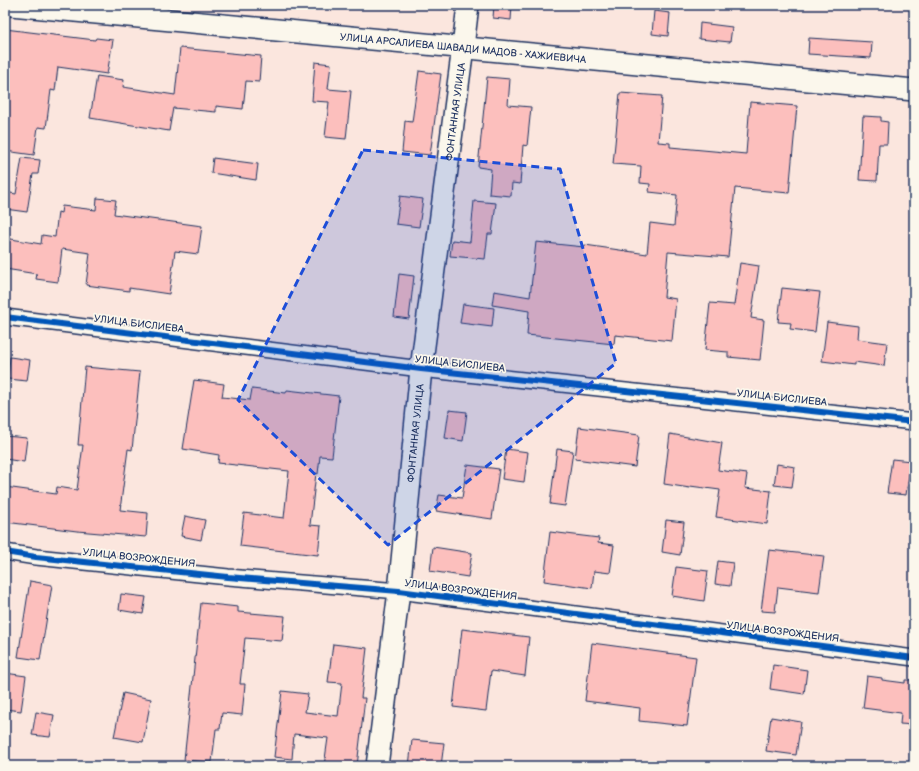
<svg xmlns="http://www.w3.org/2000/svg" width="919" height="771" viewBox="0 0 919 771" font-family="'Balsamiq Sans',sans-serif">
  <rect width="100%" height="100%" fill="#fbe6de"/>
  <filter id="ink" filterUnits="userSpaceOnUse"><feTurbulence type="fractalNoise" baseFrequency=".025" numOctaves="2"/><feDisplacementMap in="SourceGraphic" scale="8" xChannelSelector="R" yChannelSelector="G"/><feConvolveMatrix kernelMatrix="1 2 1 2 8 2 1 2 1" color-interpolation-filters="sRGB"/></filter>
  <g filter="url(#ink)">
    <g fill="#fcbfbd" stroke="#1b2f5e">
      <path d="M 494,5 L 512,5 L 511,20 L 493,18 Z"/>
      <path d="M 654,11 L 670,13 L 668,36 L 652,34 Z"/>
      <path d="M 700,23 L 732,27 L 730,42 L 699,39 Z"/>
      <path d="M 5,29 L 95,40 L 96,38 L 113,40 L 107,74 L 58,67 L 55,91 L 51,90 L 46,128 L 38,127 L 34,155 L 5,151 Z"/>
      <path d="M 809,38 L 872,42 L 871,58 L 808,54 Z"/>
      <path d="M 180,48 L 261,56 L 259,82 L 246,81 L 243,109 L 216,106 L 216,112 L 173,108 L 169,131 L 90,118 L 97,76 L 124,80 L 123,87 L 175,95 Z"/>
      <path d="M 315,62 L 331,64 L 328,89 L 351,91 L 346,139 L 325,137 L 329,102 L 312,101 Z"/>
      <path d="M 419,71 L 441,74 L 430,155 L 402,152 L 405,121 L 412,122 Z"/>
      <path d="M 487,77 L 510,79 L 508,105 L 531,107 L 527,146 L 523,145 L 520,184 L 512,183 L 511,196 L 489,194 L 491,169 L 478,167 Z"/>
      <path d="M 620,93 L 662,96 L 658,142 L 670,143 L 670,147 L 746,154 L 750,102 L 797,106 L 789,193 L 735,188 L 728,257 L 668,252 L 664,297 L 676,299 L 672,341 L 615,335 L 614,344 L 527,335 L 529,311 L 492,305 L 494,291 L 530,297 L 536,242 L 584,247 L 585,245 L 647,254 L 650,223 L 674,226 L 677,195 L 649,192 L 650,184 L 640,183 L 641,166 L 613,164 Z"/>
      <path d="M 863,116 L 881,117 L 881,121 L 888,122 L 887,144 L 879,144 L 877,181 L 859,180 Z"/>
      <path d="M 22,158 L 40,160 L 38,174 L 33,174 L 27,212 L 5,209 L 5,192 L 16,194 Z"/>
      <path d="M 213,158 L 258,164 L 256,180 L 211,173 Z"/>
      <path d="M 400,196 L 423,199 L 419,227 L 396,224 Z"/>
      <path d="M 97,198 L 116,200 L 114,214 L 202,226 L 198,254 L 175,251 L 169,294 L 129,288 L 129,291 L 86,285 L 90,253 L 62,249 L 58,282 L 36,279 L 37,274 L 5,269 L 5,238 L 41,244 L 42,235 L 55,237 L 58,212 L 61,213 L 62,206 L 96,210 Z"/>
      <path d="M 474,201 L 496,203 L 492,234 L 488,234 L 485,259 L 450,256 L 452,240 L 470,242 Z"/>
      <path d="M 740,263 L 759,266 L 751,318 L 764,320 L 760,360 L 728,357 L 728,352 L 705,350 L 710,303 L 734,305 Z"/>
      <path d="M 399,274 L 414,276 L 409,319 L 394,317 Z"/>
      <path d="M 782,288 L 820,292 L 815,332 L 790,329 L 791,323 L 778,322 Z"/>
      <path d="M 463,304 L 494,308 L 492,327 L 460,323 Z"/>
      <path d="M 827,322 L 858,326 L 857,339 L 887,343 L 884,366 L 854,362 L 854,365 L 822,361 Z"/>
      <path d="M 10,357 L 30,360 L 27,381 L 8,379 Z"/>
      <path d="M 85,367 L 140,372 L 132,450 L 128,449 L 120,510 L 148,513 L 146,537 L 77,531 L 5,522 L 5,487 L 56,494 L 57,487 L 77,490 L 83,445 L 78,445 Z"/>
      <path d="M 194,380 L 224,384 L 222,397 L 250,400 L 252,389 L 286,393 L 287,390 L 339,396 L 332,457 L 320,456 L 318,474 L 316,473 L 310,525 L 321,526 L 318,555 L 240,546 L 244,513 L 284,518 L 289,471 L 218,463 L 219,455 L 183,449 Z"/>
      <path d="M 449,410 L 467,412 L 463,441 L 445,438 Z"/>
      <path d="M 579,427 L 639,435 L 635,467 L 575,459 Z"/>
      <path d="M 670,434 L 722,443 L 718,470 L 747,474 L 745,488 L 771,491 L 767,524 L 716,517 L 720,490 L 690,486 L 690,488 L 664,484 Z"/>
      <path d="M 5,436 L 27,438 L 24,462 L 5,459 Z"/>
      <path d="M 506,449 L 528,452 L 524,482 L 502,479 Z"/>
      <path d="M 557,449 L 573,451 L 565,506 L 550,504 Z"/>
      <path d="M 892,459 L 911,461 L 906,495 L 887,493 Z"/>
      <path d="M 777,464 L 795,467 L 792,487 L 774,485 Z"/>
      <path d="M 467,465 L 499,469 L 492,519 L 436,511 L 439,495 L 462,498 Z"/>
      <path d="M 185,516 L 205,520 L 201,540 L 181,536 Z"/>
      <path d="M 666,520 L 684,522 L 680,555 L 662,552 Z"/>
      <path d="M 550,532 L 599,538 L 598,543 L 614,545 L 610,573 L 594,571 L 592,588 L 544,581 Z"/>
      <path d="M 433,547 L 472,553 L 468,577 L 430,571 Z"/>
      <path d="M 769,550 L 824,556 L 819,592 L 778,587 L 775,612 L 761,611 Z"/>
      <path d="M 718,561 L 733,563 L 730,586 L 715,584 Z"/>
      <path d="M 676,567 L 708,571 L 704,601 L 672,596 Z"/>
      <path d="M 30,581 L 52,585 L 40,660 L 18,657 Z"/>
      <path d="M 121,594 L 146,597 L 143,614 L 119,610 Z"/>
      <path d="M 201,603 L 238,607 L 238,612 L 285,616 L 282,641 L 245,638 L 240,684 L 245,684 L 242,715 L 222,713 L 220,729 L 216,729 L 212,762 L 184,760 Z"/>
      <path d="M 462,629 L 529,637 L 525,676 L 491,671 L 486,711 L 453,707 Z"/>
      <path d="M 592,643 L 696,657 L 687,726 L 639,721 L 640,708 L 585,701 Z"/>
      <path d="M 333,644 L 367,648 L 361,698 L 365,698 L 357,766 L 324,766 L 328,738 L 294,734 L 292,759 L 274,757 L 282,691 L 308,694 L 305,712 L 338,716 L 342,683 L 328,682 Z"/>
      <path d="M 773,665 L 807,670 L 804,694 L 770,689 Z"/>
      <path d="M 5,673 L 26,676 L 21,711 L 5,709 Z"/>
      <path d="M 867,676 L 882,678 L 882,680 L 905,683 L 905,680 L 914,680 L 914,725 L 900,724 L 901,713 L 863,708 Z"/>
      <path d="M 123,693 L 151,699 L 143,742 L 114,737 Z"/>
      <path d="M 36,712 L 54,715 L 50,737 L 32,735 Z"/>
      <path d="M 771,717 L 801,722 L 796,755 L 766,751 Z"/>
      <path d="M 412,740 L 444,743 L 441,766 L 409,766 Z"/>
    </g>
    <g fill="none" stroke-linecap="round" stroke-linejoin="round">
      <g stroke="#1b2f5e" stroke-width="18">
        <g id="street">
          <path d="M 5,317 L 421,369 L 914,422"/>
          <path d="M 5,552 L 36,557 L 228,577 L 399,591 L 914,658"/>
        </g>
      </g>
      <g stroke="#1b2f5e" stroke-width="24">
        <g id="secondary">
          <path id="s1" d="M 11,5 L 914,90"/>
          <path id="s2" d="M 377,766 L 399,591 L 421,369 L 463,47 L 468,5"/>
        </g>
      </g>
      <use href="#street" stroke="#fbf7ec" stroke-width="15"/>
      <use href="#secondary" stroke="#fbf7ec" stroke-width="21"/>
      <g stroke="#fbf7ec" stroke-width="8">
        <g id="cycleway">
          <path d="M 5,317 L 421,369 L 914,422"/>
          <path d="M 5,552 L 36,557 L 228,577 L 399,591 L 914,658"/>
        </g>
      </g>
      <use href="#cycleway" stroke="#0057b8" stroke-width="6"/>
    </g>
  </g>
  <path fill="#1d4ed8" fill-opacity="0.2" stroke="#1d4ed8" stroke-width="3" stroke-dasharray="8 5" stroke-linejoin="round" d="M 363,150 L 560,169 L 616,363 L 388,545 L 238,400 Z"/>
  <g text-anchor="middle" stroke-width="3.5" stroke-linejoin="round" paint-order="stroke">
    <g font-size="10" fill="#1b2f5e" stroke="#fbf7ec">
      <text dy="4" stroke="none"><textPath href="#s1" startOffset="454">УЛИЦА АРСАЛИЕВА ШАВАДИ МАДОВ - ХАЖИЕВИЧА</textPath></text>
      <text dy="4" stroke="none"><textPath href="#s2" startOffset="659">ФОНТАННАЯ УЛИЦА</textPath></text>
      <text transform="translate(139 323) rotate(7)" y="4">УЛИЦА БИСЛИЕВА</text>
      <text transform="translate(460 363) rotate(6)" y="4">УЛИЦА БИСЛИЕВА</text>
      <text transform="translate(782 397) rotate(6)" y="4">УЛИЦА БИСЛИЕВА</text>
      <text dy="4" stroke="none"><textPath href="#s2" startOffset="335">ФОНТАННАЯ УЛИЦА</textPath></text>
      <text transform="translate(139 557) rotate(6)" y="4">УЛИЦА ВОЗРОЖДЕНИЯ</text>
      <text transform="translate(461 589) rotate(7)" y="4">УЛИЦА ВОЗРОЖДЕНИЯ</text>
      <text transform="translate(783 631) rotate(7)" y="4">УЛИЦА ВОЗРОЖДЕНИЯ</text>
    </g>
  </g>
  <rect width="919" height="771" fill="none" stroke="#fbf7ec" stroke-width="20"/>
  <rect x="10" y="10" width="899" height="751" fill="none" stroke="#1b2f5e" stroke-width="1.5" filter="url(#ink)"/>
</svg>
